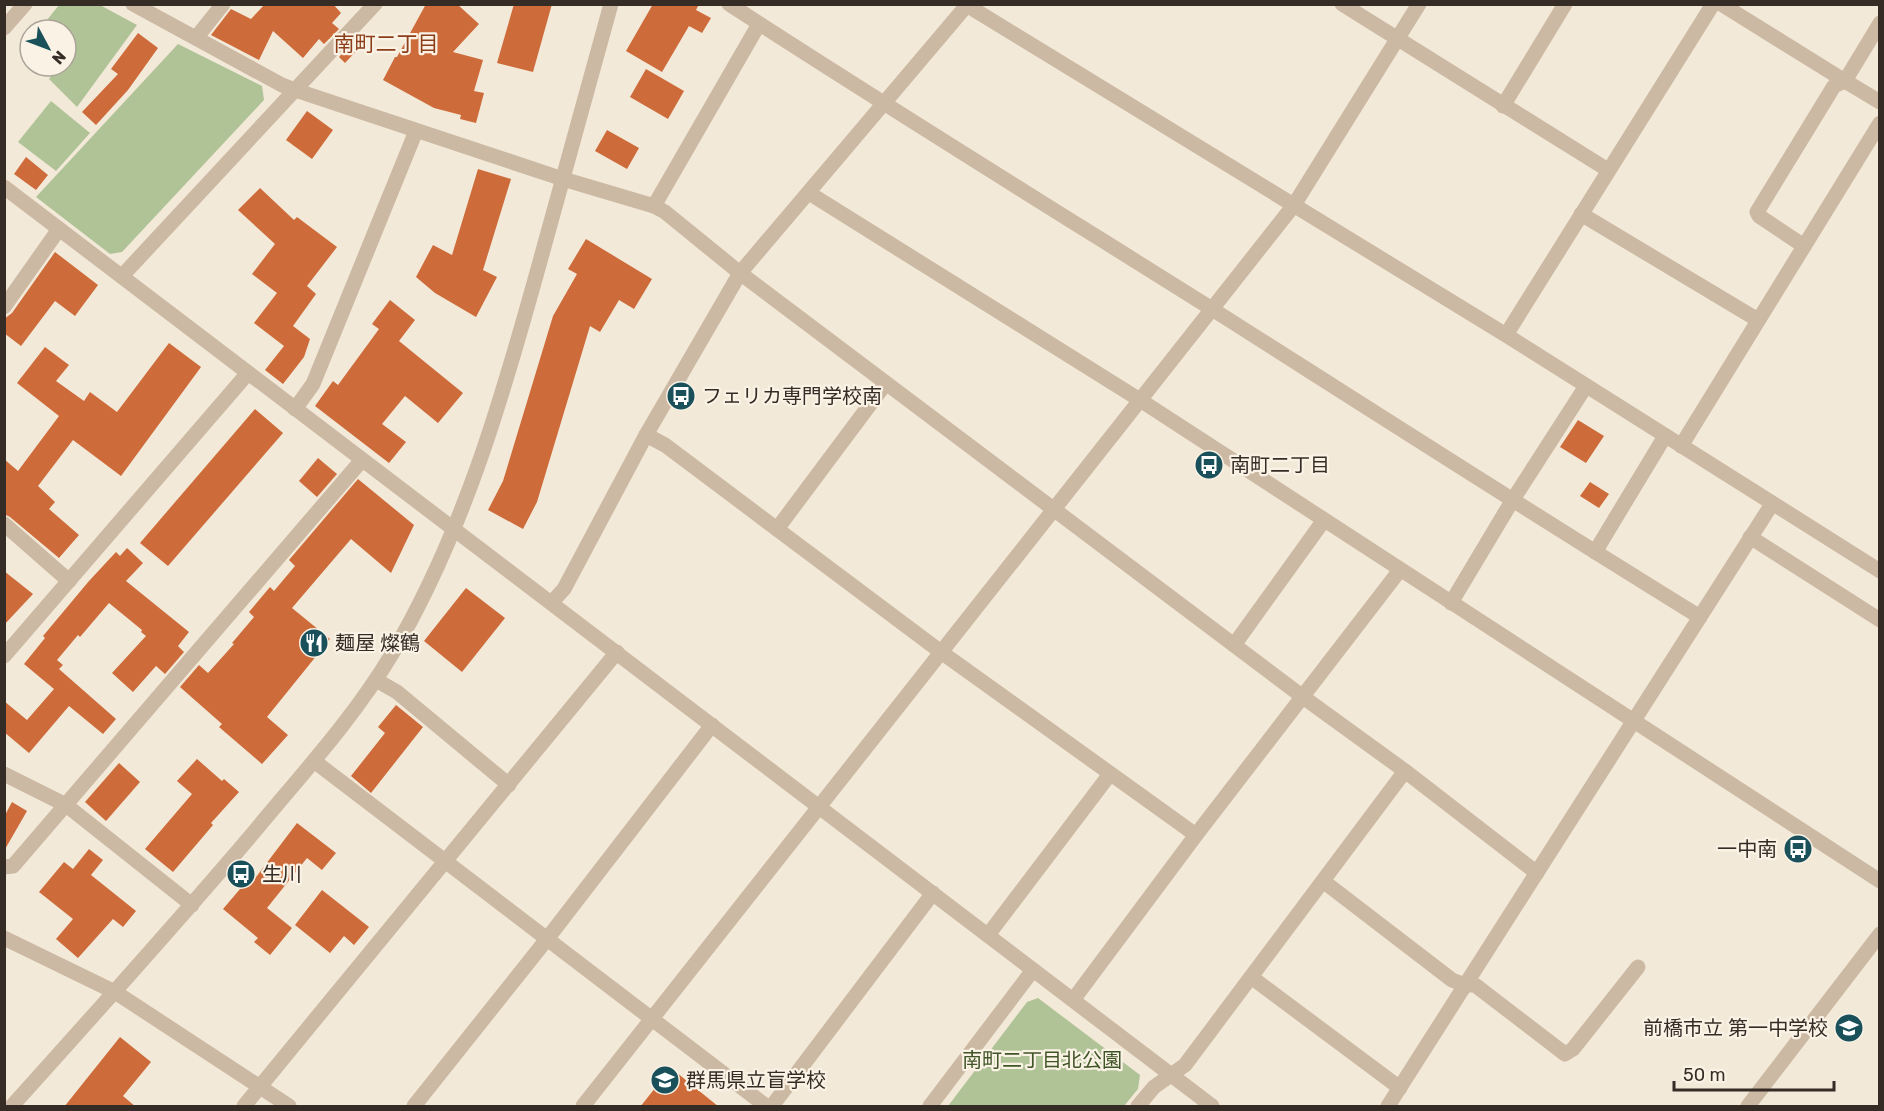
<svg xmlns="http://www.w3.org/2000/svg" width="1884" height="1111" viewBox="0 0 1884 1111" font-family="Rubik,'Noto Sans JP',sans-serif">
  <rect width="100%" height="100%" fill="#f3e9d8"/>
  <g fill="#b0c397">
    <path d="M 59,5 L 100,5 L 137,25 L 77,107 L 49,79 L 58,68 L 55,66 L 66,66 L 66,30 L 39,30 Z"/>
    <path d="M 178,44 L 262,86 L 264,100 L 122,252 L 110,254 L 36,197 Z"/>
    <path d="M 51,101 L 90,133 L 56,171 L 18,142 Z"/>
    <path d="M 1038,998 L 1140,1075 L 1138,1089 L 1124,1106 L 948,1106 L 1027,1002 Z"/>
  </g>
  <g fill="#ce6b3a">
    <path d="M 265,4 L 333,4 L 341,13 L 332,23 L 339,29 L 324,44 L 319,39 L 303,58 L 273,31 L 259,60 L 211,35 L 231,9 L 251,19 Z"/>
    <path d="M 426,4 L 457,4 L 479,24 L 453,52 L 483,60 L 474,91 L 484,93 L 476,123 L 460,119 L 461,115 L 434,108 L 383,80 L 395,57 L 397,57 Z"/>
    <path d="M 514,4 L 552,4 L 533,72 L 497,63 Z"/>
    <path d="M 653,4 L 699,4 L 696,10 L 711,18 L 702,33 L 689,26 L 662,72 L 626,51 Z"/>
    <path d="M 138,33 L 158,48 L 128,90 L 96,125 L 82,112 L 118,74 L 111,69 Z"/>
    <path d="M 353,42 L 359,48 L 345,63 L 339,57 Z"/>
    <path d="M 646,69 L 684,91 L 668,119 L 630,97 Z"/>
    <path d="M 307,111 L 333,130 L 312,159 L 286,140 Z"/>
    <path d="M 607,130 L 639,148 L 627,169 L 595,151 Z"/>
    <path d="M 26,157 L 48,175 L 36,190 L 14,174 Z"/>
    <path d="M 478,169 L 511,179 L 483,270 L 497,277 L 476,317 L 435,293 L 416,277 L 433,245 L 452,255 Z"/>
    <path d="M 260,188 L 294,220 L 297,217 L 337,247 L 307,286 L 316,294 L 293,326 L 310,339 L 304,357 L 283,384 L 265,370 L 284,346 L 254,323 L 277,293 L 252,274 L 275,244 L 238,210 Z"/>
    <path d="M 586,239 L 652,279 L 634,309 L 619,300 L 600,332 L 590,326 L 537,502 L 523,529 L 488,510 L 503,481 L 553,316 L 577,274 L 568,269 Z"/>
    <path d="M 55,252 L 98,285 L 75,316 L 55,301 L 21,346 L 4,333 L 4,319 L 12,313 Z"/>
    <path d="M 390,300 L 415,320 L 399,341 L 463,393 L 438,423 L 405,396 L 382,424 L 406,442 L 389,463 L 315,406 L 333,381 L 338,385 L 379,329 L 372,324 Z"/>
    <path d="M 169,343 L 201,367 L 121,476 L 73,440 L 38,486 L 55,502 L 49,509 L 79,535 L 59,558 L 10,517 L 4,514 L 4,459 L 18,471 L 59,416 L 17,383 L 45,347 L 69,365 L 56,381 L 84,401 L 90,392 L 117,412 Z"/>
    <path d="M 255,409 L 283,433 L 168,566 L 140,543 Z"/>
    <path d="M 1578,420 L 1604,436 L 1586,463 L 1560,447 Z"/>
    <path d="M 318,458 L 337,474 L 317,497 L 299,481 Z"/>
    <path d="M 358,479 L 414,525 L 391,573 L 351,539 L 292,608 L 330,639 L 267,717 L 288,735 L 262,764 L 219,727 L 222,724 L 180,687 L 199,665 L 208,673 L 234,644 L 232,643 L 254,617 L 249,612 L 270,587 L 274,591 L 295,566 L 289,560 Z"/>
    <path d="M 1590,482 L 1609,494 L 1599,508 L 1580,496 Z"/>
    <path d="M 127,548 L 143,563 L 126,581 L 189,632 L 178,646 L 184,652 L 165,674 L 156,666 L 133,692 L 112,673 L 146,636 L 141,632 L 142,630 L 109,603 L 80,637 L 78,635 L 57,660 L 63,665 L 59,669 L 116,719 L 103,734 L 69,706 L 29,753 L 4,732 L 4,701 L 27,720 L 54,689 L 24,664 L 45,638 L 43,636 L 89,581 L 116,552 L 120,556 Z"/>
    <path d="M 4,571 L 33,594 L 4,625 Z"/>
    <path d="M 466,588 L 505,618 L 462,672 L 424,641 Z"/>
    <path d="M 396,705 L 423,727 L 371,793 L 351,776 L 385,733 L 378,727 Z"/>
    <path d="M 197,759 L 222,781 L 224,779 L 239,792 L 211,823 L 213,825 L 173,872 L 145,849 L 192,794 L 177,781 Z"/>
    <path d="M 119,763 L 140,782 L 106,821 L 85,802 Z"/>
    <path d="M 12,802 L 27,811 L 4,851 L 4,817 Z"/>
    <path d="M 297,823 L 336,853 L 322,870 L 307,858 L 267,908 L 292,928 L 270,955 L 254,942 L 258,938 L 223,909 L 246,882 L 250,885 Z"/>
    <path d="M 89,849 L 103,860 L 91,875 L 136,911 L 123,927 L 113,919 L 78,958 L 56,939 L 73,919 L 39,892 L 64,862 L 73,869 Z"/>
    <path d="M 322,890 L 369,927 L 354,945 L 344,936 L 330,953 L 295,925 Z"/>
    <path d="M 120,1037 L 151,1062 L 123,1096 L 136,1107 L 64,1107 Z"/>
    <path d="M 671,1068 L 719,1107 L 640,1107 Z"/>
  </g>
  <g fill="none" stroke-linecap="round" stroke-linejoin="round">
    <g stroke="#ccb9a3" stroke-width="15">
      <path d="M 133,4 L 282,85 L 295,90 L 563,179 L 654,206 L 665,212 L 740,273 L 1303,697 L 1405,771 L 1537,873"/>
      <path d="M 729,4 C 889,108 1051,208 1212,309 C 1374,412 1536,516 1700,617"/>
      <path d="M 965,4 L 1506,335 L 1880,571"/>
      <path d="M 1342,4 L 1608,170"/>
      <path d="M 1721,4 L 1845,81"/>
      <path d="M 1880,23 L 1845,81 L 1880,102"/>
      <path d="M 4,28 L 25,4"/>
      <path d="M 196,38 L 223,4"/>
      <path d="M 1503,106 L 1565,4"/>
      <path d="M 4,187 L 1212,1106"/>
      <path d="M 809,193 L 1140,400 L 1880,881"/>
      <path d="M 654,206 L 759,24"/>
      <path d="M 1581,214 L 1758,320"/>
      <path d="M 1804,246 L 1759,216 L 1757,212 L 1834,86 L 1845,81"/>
      <path d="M 122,276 L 375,4"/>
      <path d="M 4,307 L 59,229"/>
      <path d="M 1506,335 L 1713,4"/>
      <path d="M 295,409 L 313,384 L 416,131"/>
      <path d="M 646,435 L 665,445 L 941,652 L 1196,835"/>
      <path d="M 1681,446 L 1880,123"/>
      <path d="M 4,524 L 69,581"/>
      <path d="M 777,529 L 886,383"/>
      <path d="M 1750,537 L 1880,620"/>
      <path d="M 1595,552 L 1665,436"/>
      <path d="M 552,602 L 564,589 L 646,435 L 740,273 L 968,4"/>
      <path d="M 1451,603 L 1512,501 L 1586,386"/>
      <path d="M 1234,645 L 1324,520"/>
      <path d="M 4,656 L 248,373"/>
      <path d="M 376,680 L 397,692 L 509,785"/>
      <path d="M 314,761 L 766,1106"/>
      <path d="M 4,774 L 66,805 L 192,905"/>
      <path d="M 4,867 L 13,866 L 362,460"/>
      <path d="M 1323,881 L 1452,980 L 1465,985 L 1475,985 L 1565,1054 L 1573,1049 L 1638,967"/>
      <path d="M 988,935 L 1110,774"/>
      <path d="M 4,938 L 115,992 L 289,1106"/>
      <path d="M 1251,977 L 1400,1088"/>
      <path d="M 1073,1000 L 1196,835 L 1400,570"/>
      <path d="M 12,1106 C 93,1016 175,925 254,832 C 302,774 353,719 392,654 C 463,534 502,399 539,265 C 563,178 587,91 611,4"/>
      <path d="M 244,1106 L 617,652"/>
      <path d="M 414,1106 L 547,939 L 712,725"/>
      <path d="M 583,1106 L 1294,205 L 1419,4"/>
      <path d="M 772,1106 L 933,893"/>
      <path d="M 930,1106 L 1033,970"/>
      <path d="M 1138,1106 L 1154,1087 L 1185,1065 L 1405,771"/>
      <path d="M 1388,1106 L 1772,504"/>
      <path d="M 1748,1106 L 1880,934"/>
    </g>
  </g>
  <defs>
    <g id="bus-disc" transform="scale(1.5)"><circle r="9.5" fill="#19505a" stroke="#faf2e5"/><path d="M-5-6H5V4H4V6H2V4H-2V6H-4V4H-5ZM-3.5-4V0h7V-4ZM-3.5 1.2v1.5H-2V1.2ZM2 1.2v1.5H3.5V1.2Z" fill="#fff"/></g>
    <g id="restaurant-disc" transform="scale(1.5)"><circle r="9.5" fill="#19505a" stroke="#faf2e5"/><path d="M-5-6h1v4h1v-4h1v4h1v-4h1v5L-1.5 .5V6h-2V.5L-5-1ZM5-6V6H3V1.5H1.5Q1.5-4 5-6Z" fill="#fff"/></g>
    <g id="school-disc" transform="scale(1.5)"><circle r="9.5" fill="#19505a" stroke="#faf2e5"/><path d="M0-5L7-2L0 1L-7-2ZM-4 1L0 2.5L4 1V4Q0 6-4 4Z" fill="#fff"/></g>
  </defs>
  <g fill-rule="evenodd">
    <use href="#bus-disc" x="681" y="396"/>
    <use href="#bus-disc" x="1209" y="465"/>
    <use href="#restaurant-disc" x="314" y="643"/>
    <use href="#bus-disc" x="1798" y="849"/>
    <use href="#bus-disc" x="241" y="874"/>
    <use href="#school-disc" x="1849" y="1028"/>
    <use href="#school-disc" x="665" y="1080"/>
  </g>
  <g text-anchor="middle" stroke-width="4.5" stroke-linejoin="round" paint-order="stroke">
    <g font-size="20" fill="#362c26" stroke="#faf2e5" text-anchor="start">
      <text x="702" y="403">フェリカ専門学校南</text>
      <text x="1230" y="472">南町二丁目</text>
      <text x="335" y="650">麺屋 燦鶴</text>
      <text x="1777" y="856" text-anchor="end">一中南</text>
      <text x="262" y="881">生川</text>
      <text x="1828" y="1035" text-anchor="end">前橋市立 第一中学校</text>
      <text x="686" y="1087">群馬県立盲学校</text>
    </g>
    <g font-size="20" fill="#415628" stroke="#faf2e5">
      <text x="1042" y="1067">南町二丁目北公園</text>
    </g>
    <g font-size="21" fill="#8b3e19" stroke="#faf2e5">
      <text x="386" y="51">南町二丁目</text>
    </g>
  </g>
  <rect width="1884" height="1111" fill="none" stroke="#362c26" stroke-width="12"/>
  <g transform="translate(48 48) rotate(131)"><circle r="28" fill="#faf2e5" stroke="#aca399" stroke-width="1.5"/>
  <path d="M0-4.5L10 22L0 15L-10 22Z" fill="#19505a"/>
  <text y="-9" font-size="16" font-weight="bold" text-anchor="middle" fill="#362c26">N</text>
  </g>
  <path d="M1674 1081v9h160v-9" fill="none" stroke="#362c26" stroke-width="3"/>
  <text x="1683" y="1081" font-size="18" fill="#362c26" stroke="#faf2e5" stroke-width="4.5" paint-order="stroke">50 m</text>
</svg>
